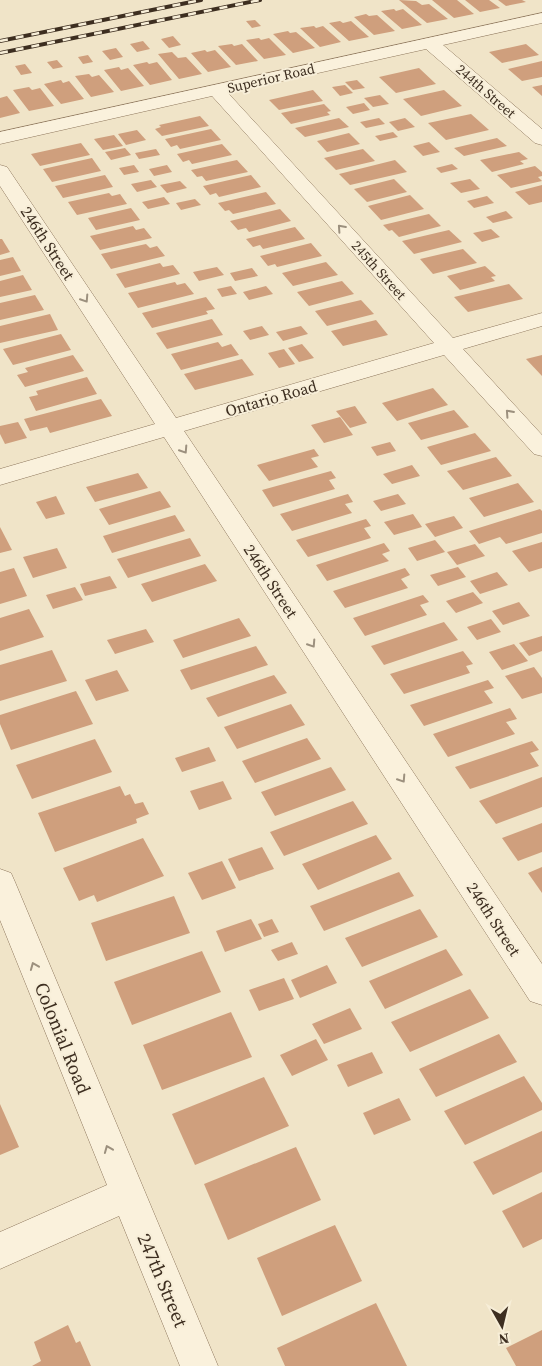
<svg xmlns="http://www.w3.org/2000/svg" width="542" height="1366" viewBox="0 0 542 1366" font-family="'Source Serif 4',serif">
  <rect width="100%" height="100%" fill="#f0e4c8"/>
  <g fill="#cf9f7d">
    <path d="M 399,0 L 416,1 L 422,5 L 429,4 L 448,19 L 427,23 Z"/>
    <path d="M 432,0 L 457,0 L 474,14 L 454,18 Z"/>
    <path d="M 465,0 L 489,0 L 500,8 L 480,12 Z"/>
    <path d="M 498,0 L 522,0 L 526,2 L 506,6 Z"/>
    <path d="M 394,9 L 396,11 L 403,9 L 422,25 L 402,29 L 381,11 Z"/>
    <path d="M 366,14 L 369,16 L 377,15 L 395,31 L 374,35 L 354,17 Z"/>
    <path d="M 255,20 L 261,26 L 252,28 L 246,21 Z"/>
    <path d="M 340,21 L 343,23 L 351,21 L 369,37 L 349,41 L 329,23 Z"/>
    <path d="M 314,26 L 316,28 L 323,26 L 341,42 L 320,47 L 300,28 Z"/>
    <path d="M 288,31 L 290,33 L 296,32 L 315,48 L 293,53 L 273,34 Z"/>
    <path d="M 173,36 L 181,45 L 169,48 L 161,39 Z"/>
    <path d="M 259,38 L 261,40 L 269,38 L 286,55 L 264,59 L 246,40 Z"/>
    <path d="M 143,41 L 150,49 L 137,52 L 130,44 Z"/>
    <path d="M 232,44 L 234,46 L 242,44 L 258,61 L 236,65 L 218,46 Z"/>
    <path d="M 526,44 L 539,55 L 502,63 L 489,52 Z"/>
    <path d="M 116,48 L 123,57 L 110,60 L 102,51 Z"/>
    <path d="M 205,50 L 207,52 L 215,50 L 231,67 L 208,72 L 191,53 Z"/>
    <path d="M 172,52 L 178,58 L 186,57 L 202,74 L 179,79 L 158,54 Z"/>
    <path d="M 88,55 L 93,62 L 83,64 L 78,57 Z"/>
    <path d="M 57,60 L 63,67 L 53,69 L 47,62 Z"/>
    <path d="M 542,61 L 542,77 L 522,81 L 508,69 Z"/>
    <path d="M 147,62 L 149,64 L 157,62 L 172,80 L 150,85 L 133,65 Z"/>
    <path d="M 25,64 L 32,73 L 21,75 L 15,66 Z"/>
    <path d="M 119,67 L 121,70 L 128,68 L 144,86 L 121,91 L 104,70 Z"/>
    <path d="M 419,68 L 436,84 L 396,93 L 379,77 Z"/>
    <path d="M 89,74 L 92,77 L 99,75 L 114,92 L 91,97 L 75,76 Z"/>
    <path d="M 61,80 L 63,83 L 69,81 L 84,99 L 61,104 L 44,84 Z"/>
    <path d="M 357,80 L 365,88 L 353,90 L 345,82 Z"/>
    <path d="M 345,85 L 353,93 L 340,96 L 332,87 Z"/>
    <path d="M 542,85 L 542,96 L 532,87 Z"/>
    <path d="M 29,87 L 32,90 L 40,88 L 54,106 L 29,111 L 13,90 Z"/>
    <path d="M 313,90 L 323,101 L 279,110 L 269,100 Z"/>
    <path d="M 444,90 L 462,106 L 421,116 L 403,99 Z"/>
    <path d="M 380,95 L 389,104 L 373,107 L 364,98 Z"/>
    <path d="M 7,96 L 20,113 L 0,118 L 0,98 Z"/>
    <path d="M 364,103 L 370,110 L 353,114 L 346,107 Z"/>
    <path d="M 324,104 L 331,111 L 327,112 L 330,115 L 291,124 L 281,113 Z"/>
    <path d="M 471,114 L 489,130 L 446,140 L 428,123 Z"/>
    <path d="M 200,116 L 209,126 L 162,136 L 155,129 L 161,127 L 159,125 Z"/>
    <path d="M 339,118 L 349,127 L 305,137 L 295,128 Z"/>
    <path d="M 379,118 L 385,124 L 366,128 L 360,122 Z"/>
    <path d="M 405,118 L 415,127 L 398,131 L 389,122 Z"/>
    <path d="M 211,129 L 221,140 L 180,149 L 177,145 L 171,147 L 165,139 Z"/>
    <path d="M 137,130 L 146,140 L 126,145 L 118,134 Z"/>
    <path d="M 393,132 L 398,137 L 380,141 L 375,136 Z"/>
    <path d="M 349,133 L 360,144 L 327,152 L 317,141 Z"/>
    <path d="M 114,135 L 123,146 L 103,150 L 94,139 Z"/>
    <path d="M 497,138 L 507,146 L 464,156 L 454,148 Z"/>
    <path d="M 429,142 L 440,152 L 423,156 L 413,146 Z"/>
    <path d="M 81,143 L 90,155 L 40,166 L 31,154 Z"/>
    <path d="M 222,144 L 232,155 L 192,164 L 189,160 L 183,162 L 177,154 Z"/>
    <path d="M 125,148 L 131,155 L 111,160 L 105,152 Z"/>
    <path d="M 156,149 L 160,155 L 139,159 L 135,153 Z"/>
    <path d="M 363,149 L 375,161 L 336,170 L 324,158 Z"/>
    <path d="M 519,152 L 528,159 L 520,161 L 524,164 L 492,172 L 480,160 Z"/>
    <path d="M 92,158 L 101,171 L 52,182 L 43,169 Z"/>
    <path d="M 237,160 L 248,172 L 206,181 L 202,176 L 197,177 L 191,170 Z"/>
    <path d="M 395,160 L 407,172 L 350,185 L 339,174 Z"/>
    <path d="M 452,164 L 458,169 L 441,173 L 436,168 Z"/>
    <path d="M 134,165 L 139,172 L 124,175 L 119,168 Z"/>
    <path d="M 167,165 L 172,172 L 154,176 L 149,169 Z"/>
    <path d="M 535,166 L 542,172 L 542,176 L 538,177 L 542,181 L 511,188 L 497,175 Z"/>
    <path d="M 105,175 L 113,187 L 63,198 L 55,186 Z"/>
    <path d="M 251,175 L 261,187 L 219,197 L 216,193 L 210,195 L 203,186 Z"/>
    <path d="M 394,179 L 407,192 L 367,202 L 354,189 Z"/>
    <path d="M 470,179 L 480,189 L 461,193 L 450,183 Z"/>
    <path d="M 151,180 L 157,187 L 137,192 L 131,184 Z"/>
    <path d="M 180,181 L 187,188 L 167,193 L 160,185 Z"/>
    <path d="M 542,185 L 542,202 L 529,205 L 515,192 Z"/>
    <path d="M 266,192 L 276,204 L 233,214 L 229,210 L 225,211 L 218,203 Z"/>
    <path d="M 109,193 L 112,196 L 120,194 L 127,204 L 77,215 L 68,202 Z"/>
    <path d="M 410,195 L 424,209 L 381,220 L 368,206 Z"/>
    <path d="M 487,196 L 494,203 L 474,208 L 467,201 Z"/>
    <path d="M 164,197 L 170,204 L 148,209 L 142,202 Z"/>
    <path d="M 195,199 L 201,205 L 181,210 L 176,203 Z"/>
    <path d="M 131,208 L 140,220 L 96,230 L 88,218 Z"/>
    <path d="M 280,209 L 291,221 L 249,232 L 246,228 L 238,230 L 230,221 Z"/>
    <path d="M 506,211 L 513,218 L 493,223 L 486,217 Z"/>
    <path d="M 429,214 L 441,226 L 399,237 L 392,230 L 389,231 L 383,225 Z"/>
    <path d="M 133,226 L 136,230 L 144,228 L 152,238 L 100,250 L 90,236 Z"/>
    <path d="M 295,227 L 305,239 L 263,249 L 260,245 L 253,247 L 246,239 Z"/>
    <path d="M 491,229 L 500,237 L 482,242 L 473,233 Z"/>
    <path d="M 449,230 L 462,242 L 414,254 L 402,241 Z"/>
    <path d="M 0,239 L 2,239 L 10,252 L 0,255 Z"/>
    <path d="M 311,243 L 322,256 L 277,267 L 275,264 L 268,266 L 260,256 Z"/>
    <path d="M 146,244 L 150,248 L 157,246 L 165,256 L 111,269 L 101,254 Z"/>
    <path d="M 463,249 L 477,263 L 433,274 L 420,259 Z"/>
    <path d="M 13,257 L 21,271 L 0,276 L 0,260 Z"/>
    <path d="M 326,262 L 338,275 L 293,286 L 282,273 Z"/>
    <path d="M 160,263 L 163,267 L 173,265 L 180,274 L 125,288 L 116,274 Z"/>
    <path d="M 485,266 L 496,276 L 491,277 L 495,281 L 460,290 L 447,276 Z"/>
    <path d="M 217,267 L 224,275 L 199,281 L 193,272 Z"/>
    <path d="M 252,268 L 258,276 L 235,281 L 230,273 Z"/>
    <path d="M 23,275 L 32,290 L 0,297 L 0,281 Z"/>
    <path d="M 342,281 L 354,294 L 309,306 L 297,292 Z"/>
    <path d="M 175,282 L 177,285 L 185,283 L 194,294 L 138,308 L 128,293 Z"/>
    <path d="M 509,284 L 523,299 L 468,312 L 454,297 Z"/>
    <path d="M 231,286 L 237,294 L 222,297 L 217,289 Z"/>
    <path d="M 266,286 L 273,294 L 249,300 L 243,292 Z"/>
    <path d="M 35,295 L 44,310 L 0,320 L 0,303 Z"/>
    <path d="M 206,297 L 215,309 L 206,311 L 208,314 L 152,328 L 142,313 Z"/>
    <path d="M 361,300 L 374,314 L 327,326 L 315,311 Z"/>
    <path d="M 50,314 L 58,330 L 0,343 L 0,326 Z"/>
    <path d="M 212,319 L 223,335 L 167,349 L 156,333 Z"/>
    <path d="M 376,320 L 388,335 L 343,346 L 331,331 Z"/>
    <path d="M 262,326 L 269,335 L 250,340 L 243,331 Z"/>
    <path d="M 301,326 L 308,334 L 283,341 L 276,332 Z"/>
    <path d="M 61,334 L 71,350 L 13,365 L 3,349 Z"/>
    <path d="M 218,342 L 222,347 L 231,344 L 239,355 L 181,370 L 171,354 Z"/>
    <path d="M 302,344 L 314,358 L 299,362 L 288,348 Z"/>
    <path d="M 284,349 L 295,364 L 279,368 L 268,353 Z"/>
    <path d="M 73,355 L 84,371 L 25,387 L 17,375 L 28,372 L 25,368 Z"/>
    <path d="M 542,355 L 542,376 L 526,359 Z"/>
    <path d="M 242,359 L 254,375 L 195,390 L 184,374 Z"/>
    <path d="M 87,377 L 97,394 L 36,411 L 29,397 L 38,395 L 36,391 Z"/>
    <path d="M 433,388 L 448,405 L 397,421 L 382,403 Z"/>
    <path d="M 101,399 L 112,416 L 50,433 L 47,427 L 30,431 L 24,419 Z"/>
    <path d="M 355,406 L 367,423 L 350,428 L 336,411 Z"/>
    <path d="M 454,410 L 469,427 L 421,440 L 408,423 Z"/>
    <path d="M 340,417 L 353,435 L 324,443 L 311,425 Z"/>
    <path d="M 18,422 L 27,438 L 5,444 L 0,434 L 0,426 Z"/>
    <path d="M 475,433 L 491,451 L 441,465 L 427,447 Z"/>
    <path d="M 390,442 L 396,451 L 377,456 L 371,447 Z"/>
    <path d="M 314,449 L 319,456 L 311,458 L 318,467 L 269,481 L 257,465 Z"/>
    <path d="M 496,457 L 512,476 L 463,490 L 447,471 Z"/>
    <path d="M 412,465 L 420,476 L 392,484 L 383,474 Z"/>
    <path d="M 331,471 L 336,478 L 329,480 L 335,489 L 273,507 L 262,490 Z"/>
    <path d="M 138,473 L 148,488 L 95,502 L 86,487 Z"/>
    <path d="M 518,483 L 534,502 L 484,517 L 469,498 Z"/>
    <path d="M 160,491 L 171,507 L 109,525 L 99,509 Z"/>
    <path d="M 348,494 L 353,502 L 345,504 L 352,513 L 292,531 L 280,514 Z"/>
    <path d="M 398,494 L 406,504 L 381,511 L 373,501 Z"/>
    <path d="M 56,496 L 65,514 L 46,519 L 36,502 Z"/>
    <path d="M 540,509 L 542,511 L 542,533 L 506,544 L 500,537 L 479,544 L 469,531 Z"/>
    <path d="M 413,514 L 422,527 L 394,535 L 384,522 Z"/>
    <path d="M 175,515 L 185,531 L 112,553 L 103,536 Z"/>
    <path d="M 454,516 L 463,528 L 435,537 L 425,524 Z"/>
    <path d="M 366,519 L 371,526 L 364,528 L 371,538 L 308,557 L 296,540 Z"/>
    <path d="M 0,527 L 12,550 L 0,553 Z"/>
    <path d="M 190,538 L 201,556 L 128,578 L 117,559 Z"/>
    <path d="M 435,540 L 445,552 L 417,561 L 408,548 Z"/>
    <path d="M 542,542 L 542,568 L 529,572 L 512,551 Z"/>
    <path d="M 384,543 L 390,551 L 382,554 L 389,561 L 327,581 L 316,565 Z"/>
    <path d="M 475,544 L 485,556 L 457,565 L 447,552 Z"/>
    <path d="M 57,548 L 67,568 L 33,578 L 23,557 Z"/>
    <path d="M 205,564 L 217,581 L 152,602 L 141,584 Z"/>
    <path d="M 458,567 L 466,577 L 438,586 L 430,575 Z"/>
    <path d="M 14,568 L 27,596 L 0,604 L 0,572 Z"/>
    <path d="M 405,568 L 410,575 L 401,579 L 408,588 L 345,608 L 333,591 Z"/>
    <path d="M 497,572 L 508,585 L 480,594 L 470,581 Z"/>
    <path d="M 110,576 L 117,588 L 85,596 L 80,584 Z"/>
    <path d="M 75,587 L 83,600 L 53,609 L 46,595 Z"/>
    <path d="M 473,592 L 483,603 L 456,613 L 446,601 Z"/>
    <path d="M 423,595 L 429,602 L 420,605 L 427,615 L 365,636 L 353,618 Z"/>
    <path d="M 519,602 L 530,616 L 503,625 L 492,611 Z"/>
    <path d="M 29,609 L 44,637 L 0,651 L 0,618 Z"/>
    <path d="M 239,618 L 251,636 L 183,658 L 173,640 Z"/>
    <path d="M 491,619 L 501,632 L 477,640 L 467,627 Z"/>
    <path d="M 444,622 L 458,640 L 384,665 L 371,646 Z"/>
    <path d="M 146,629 L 154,642 L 115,654 L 107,640 Z"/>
    <path d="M 542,636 L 542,651 L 529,656 L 519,643 Z"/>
    <path d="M 514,644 L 528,661 L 502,670 L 489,652 Z"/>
    <path d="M 256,646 L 268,665 L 191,690 L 180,670 Z"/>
    <path d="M 52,650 L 67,681 L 0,701 L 0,665 Z"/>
    <path d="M 463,651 L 473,664 L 466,666 L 470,673 L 404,694 L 390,674 Z"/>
    <path d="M 534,667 L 542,678 L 542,693 L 522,699 L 505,676 Z"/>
    <path d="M 117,670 L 129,691 L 96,701 L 85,680 Z"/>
    <path d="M 274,675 L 287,693 L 218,717 L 206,698 Z"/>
    <path d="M 488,680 L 494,688 L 484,691 L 493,703 L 424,726 L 410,705 Z"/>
    <path d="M 76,691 L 93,724 L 11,750 L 0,724 L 0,715 Z"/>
    <path d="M 291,704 L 305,725 L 237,749 L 224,727 Z"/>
    <path d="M 510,708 L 517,719 L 506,722 L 515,734 L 448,757 L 433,734 Z"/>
    <path d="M 307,738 L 321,759 L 255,783 L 242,761 Z"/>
    <path d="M 95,739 L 112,772 L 32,799 L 16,765 Z"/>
    <path d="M 532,741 L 539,750 L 530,753 L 539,766 L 470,789 L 455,767 Z"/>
    <path d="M 209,747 L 216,761 L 182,772 L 175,758 Z"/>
    <path d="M 331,767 L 346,790 L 275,816 L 261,792 Z"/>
    <path d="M 542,777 L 542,807 L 496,824 L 479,801 Z"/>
    <path d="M 223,781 L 232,799 L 199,810 L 190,791 Z"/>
    <path d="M 120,786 L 125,796 L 130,794 L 135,804 L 143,802 L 149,814 L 136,819 L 137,823 L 55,852 L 38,813 Z"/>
    <path d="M 353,801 L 368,824 L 284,856 L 270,832 Z"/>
    <path d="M 542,823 L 542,852 L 518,861 L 502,838 Z"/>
    <path d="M 376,835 L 392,859 L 318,890 L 302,864 Z"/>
    <path d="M 143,838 L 164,876 L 97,902 L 94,895 L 79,901 L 63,868 Z"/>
    <path d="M 262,847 L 274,869 L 239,881 L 228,859 Z"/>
    <path d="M 222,861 L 236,888 L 202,900 L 188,873 Z"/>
    <path d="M 542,867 L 542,893 L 528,873 Z"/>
    <path d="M 399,872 L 414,896 L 324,931 L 310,906 Z"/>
    <path d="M 174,896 L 190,933 L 106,961 L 91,923 Z"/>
    <path d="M 420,909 L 438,937 L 362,967 L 345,938 Z"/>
    <path d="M 251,919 L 262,939 L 225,952 L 216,931 Z"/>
    <path d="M 272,919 L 279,932 L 264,937 L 258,924 Z"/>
    <path d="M 292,942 L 298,954 L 278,961 L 271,950 Z"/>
    <path d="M 446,949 L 463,975 L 385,1009 L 369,981 Z"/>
    <path d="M 202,951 L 221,992 L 132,1025 L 114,982 Z"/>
    <path d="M 327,965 L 337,983 L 300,998 L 291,980 Z"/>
    <path d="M 284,978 L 294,999 L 259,1011 L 249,990 Z"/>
    <path d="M 470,989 L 489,1018 L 410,1052 L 391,1022 Z"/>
    <path d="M 350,1008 L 362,1029 L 324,1044 L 312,1024 Z"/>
    <path d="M 231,1012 L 252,1057 L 162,1090 L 143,1045 Z"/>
    <path d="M 499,1034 L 517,1062 L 436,1097 L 419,1069 Z"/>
    <path d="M 316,1039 L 328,1060 L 292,1076 L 280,1055 Z"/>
    <path d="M 372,1052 L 383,1073 L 348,1087 L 337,1065 Z"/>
    <path d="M 524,1076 L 542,1103 L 542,1110 L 465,1145 L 444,1111 Z"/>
    <path d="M 264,1077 L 289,1126 L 195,1165 L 172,1114 Z"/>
    <path d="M 399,1098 L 411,1120 L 374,1135 L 363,1113 Z"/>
    <path d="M 0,1104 L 19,1147 L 0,1155 Z"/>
    <path d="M 542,1131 L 542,1172 L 493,1195 L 473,1162 Z"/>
    <path d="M 296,1147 L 321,1200 L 228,1240 L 204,1184 Z"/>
    <path d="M 542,1192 L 542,1239 L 523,1248 L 502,1211 Z"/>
    <path d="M 335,1225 L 362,1281 L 282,1316 L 257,1258 Z"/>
    <path d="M 376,1303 L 407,1366 L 285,1366 L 277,1348 Z"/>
    <path d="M 68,1325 L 76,1343 L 80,1341 L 91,1366 L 32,1366 L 41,1361 L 34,1342 Z"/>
    <path d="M 542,1330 L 542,1366 L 516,1366 L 506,1348 Z"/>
  </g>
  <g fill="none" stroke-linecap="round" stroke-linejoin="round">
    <g stroke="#8d765c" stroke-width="1">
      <g id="minor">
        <path d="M 542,13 L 542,23 L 443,45 L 542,129 L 542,145 L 535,143 L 426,49 L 228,93 L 453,338 L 542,313 L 542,326 L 463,349 L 542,435 L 542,456 L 534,454 L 444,355 L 184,431 L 542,964 L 542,1005 L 530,1001 L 164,437 L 0,485 L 0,469 L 155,424 L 0,186 L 0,165 L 7,167 L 176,418 L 434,343 L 212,96 L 0,144 L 0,132 Z"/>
        <path d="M 0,869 L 11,873 L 15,882 L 218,1366 L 180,1366 L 119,1216 L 0,1269 L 0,1232 L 107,1185 L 0,920 Z"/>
      </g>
    </g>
    <use href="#minor" fill="#faf1dc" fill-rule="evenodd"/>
    <g stroke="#3d2e20" stroke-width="4">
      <g id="rail">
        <path d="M 0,41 L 201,0"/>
        <path d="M 0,53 L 260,0"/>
      </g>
    </g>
    <use href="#rail" stroke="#f7eed8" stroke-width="2.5" stroke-dasharray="8" stroke-linecap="butt"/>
  </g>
  <defs><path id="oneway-chevron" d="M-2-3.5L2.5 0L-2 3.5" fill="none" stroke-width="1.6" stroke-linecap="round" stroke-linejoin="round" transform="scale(1.25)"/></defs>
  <g stroke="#9c907e">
    <use href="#oneway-chevron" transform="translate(341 228) rotate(-132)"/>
    <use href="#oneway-chevron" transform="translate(85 299) rotate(57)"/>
    <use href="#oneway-chevron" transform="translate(509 413) rotate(-132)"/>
    <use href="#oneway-chevron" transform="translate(184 450) rotate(57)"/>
    <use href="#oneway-chevron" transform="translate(312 644) rotate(57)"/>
    <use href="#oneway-chevron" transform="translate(402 779) rotate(57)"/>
    <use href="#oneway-chevron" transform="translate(34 966) rotate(-112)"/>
    <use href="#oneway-chevron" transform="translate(108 1149) rotate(-112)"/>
  </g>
  <g text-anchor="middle" stroke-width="4" stroke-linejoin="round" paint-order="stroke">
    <g font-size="14" fill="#3d2e20" stroke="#f7eed8">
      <text transform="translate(271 78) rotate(-13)" y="5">Superior Road</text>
      <text transform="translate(486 91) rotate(41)" y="5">244th Street</text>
      <text transform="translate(379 270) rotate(48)" y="5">245th Street</text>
    </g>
    <g font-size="16" fill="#3d2e20" stroke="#f7eed8">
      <text transform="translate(48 243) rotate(57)" y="6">246th Street</text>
      <text transform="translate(271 398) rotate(-16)" y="6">Ontario Road</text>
      <text transform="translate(271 581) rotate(57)" y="6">246th Street</text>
      <text transform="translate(494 919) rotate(57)" y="6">246th Street</text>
    </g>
    <g font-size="19" fill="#3d2e20" stroke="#f7eed8">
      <text transform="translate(63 1038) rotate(68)" y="7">Colonial Road</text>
      <text transform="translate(163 1280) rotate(67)" y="7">247th Street</text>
    </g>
  </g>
  <g transform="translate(502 1326) rotate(172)" stroke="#f7eed8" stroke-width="4" paint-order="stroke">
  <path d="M0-4L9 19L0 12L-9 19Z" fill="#3d2e20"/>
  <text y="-8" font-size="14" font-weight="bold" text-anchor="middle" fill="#3d2e20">N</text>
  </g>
</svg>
